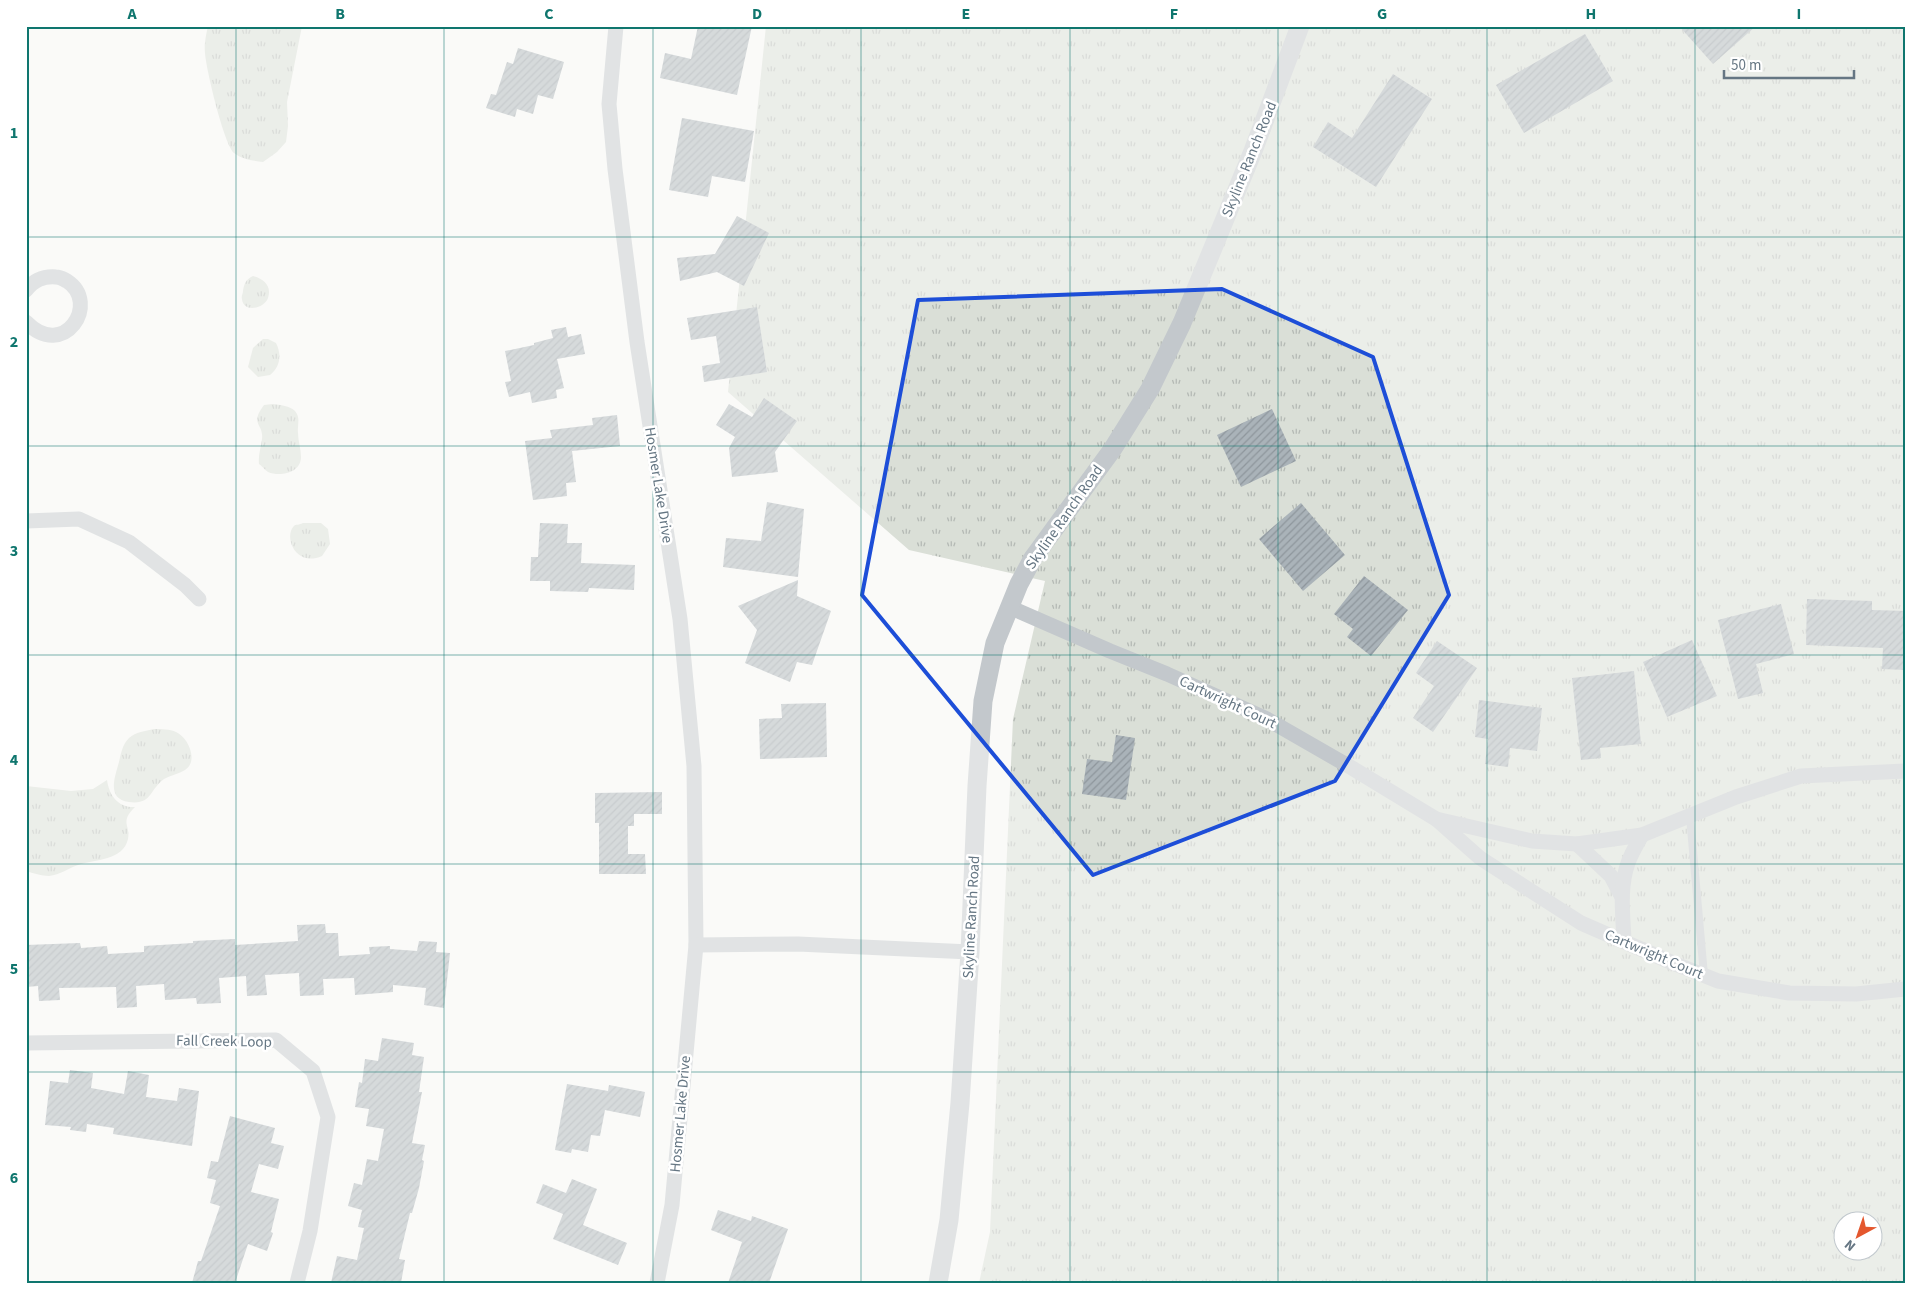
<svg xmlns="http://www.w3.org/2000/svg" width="1931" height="1309" viewBox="0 0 1931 1309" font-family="'Source Sans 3',sans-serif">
  <defs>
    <pattern id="grass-tufts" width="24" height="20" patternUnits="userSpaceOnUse" patternTransform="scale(1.25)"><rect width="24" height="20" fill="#dadfd7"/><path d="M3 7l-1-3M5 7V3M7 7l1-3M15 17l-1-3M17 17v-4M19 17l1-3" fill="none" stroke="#b4b9b4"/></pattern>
    <pattern id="building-hatch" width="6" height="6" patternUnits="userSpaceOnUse" patternTransform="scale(1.25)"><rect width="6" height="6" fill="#aab3b9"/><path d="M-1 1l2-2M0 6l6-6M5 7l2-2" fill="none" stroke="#8e969c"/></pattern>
  </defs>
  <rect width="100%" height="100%" fill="#fafaf8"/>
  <g fill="url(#grass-tufts)" fill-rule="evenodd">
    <path d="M 208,26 L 302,26 L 287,102 L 288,126 L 286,142 L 277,152 L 263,162 C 254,161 241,159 234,153 C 224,144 206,69 205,53 C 204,44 206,35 208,26 Z"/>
    <path d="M 766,26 L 1905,26 L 1905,1283 L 979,1283 L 990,1232 L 1013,719 L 1045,581 L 909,550 L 728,392 ZM 1844,1222 L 1874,1222 L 1874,1252 L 1844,1252 Z"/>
    <path d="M 253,276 C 264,279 272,286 268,298 C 264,309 243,313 242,299 C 241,296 243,294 243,291 C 244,284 246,279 253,276 Z"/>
    <path d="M 263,339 L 268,339 L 276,343 C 282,355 280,367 270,375 L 258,377 L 248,367 L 253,348 Z"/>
    <path d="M 273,404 C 280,405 290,406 295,411 C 301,418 297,425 298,433 C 298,441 301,449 301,457 C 301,473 280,477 268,472 C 265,470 262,466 259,464 C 258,455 261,448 262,439 C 264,423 249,425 264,405 Z"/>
    <path d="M 303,523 L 321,523 L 328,529 L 330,544 L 322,556 C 294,568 283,534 295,525 C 296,525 302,524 303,523 Z"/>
    <path d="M 154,729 C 161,729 170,729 176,732 C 188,737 199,761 185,770 C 179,774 171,775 164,779 C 149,790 152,805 129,802 C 106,799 115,777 119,762 C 121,754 122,745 129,738 C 136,732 145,731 154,729 Z"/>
    <path d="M 107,780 C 109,795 118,808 135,807 C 119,822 131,826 128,839 C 123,861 95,859 78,865 C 69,868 60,875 49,876 C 42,876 33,873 26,871 L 26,786 L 71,791 L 93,789 Z"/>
  </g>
  <g fill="url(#building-hatch)">
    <path d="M 698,26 L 752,26 L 737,95 L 660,78 L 665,53 L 691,59 Z"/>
    <path d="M 1679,26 L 1756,26 L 1713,64 Z"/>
    <path d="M 1585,34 L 1613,81 L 1524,133 L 1496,85 Z"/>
    <path d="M 518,48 L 564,62 L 553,99 L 538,95 L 533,114 L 517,109 L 515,117 L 486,108 L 491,94 L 496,95 L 507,62 L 513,64 Z"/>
    <path d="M 1393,74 L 1432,99 L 1376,187 L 1313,147 L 1328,122 L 1352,138 Z"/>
    <path d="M 682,118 L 754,131 L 745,182 L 712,176 L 708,197 L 669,190 Z"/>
    <path d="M 737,216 L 769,233 L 744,286 L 717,272 L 680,281 L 677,258 L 715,254 Z"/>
    <path d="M 757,307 L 767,372 L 704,382 L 702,366 L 720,363 L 716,336 L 691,340 L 687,318 Z"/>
    <path d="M 566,327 L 568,337 L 581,334 L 585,354 L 557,359 L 564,388 L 556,390 L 557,398 L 532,403 L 530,392 L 509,397 L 505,382 L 511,381 L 505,351 L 534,345 L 534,343 L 553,338 L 551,330 Z"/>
    <path d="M 764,398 L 797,421 L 775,452 L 778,472 L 732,477 L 729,448 L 735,437 L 716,425 L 729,404 L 752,417 Z"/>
    <path d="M 1272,409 L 1296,461 L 1241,487 L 1217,435 Z"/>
    <path d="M 617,415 L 620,446 L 572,451 L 576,482 L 566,483 L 567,496 L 533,500 L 525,441 L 552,438 L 550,430 L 593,425 L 592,418 Z"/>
    <path d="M 767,502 L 804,509 L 798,577 L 723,567 L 726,538 L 761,541 Z"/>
    <path d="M 1301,503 L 1345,555 L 1303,591 L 1259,539 Z"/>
    <path d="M 540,523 L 568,524 L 567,543 L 582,543 L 581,563 L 635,565 L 634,590 L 589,588 L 588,592 L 550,591 L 550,581 L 530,581 L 531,557 L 538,557 Z"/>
    <path d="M 1364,576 L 1408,610 L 1371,656 L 1347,637 L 1353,629 L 1334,614 Z"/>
    <path d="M 798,580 L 797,596 L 831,611 L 812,665 L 797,662 L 790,682 L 745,663 L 757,630 L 738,606 Z"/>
    <path d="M 1807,599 L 1872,601 L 1872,610 L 1905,611 L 1905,670 L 1882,669 L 1883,648 L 1806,645 Z"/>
    <path d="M 1781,604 L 1794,654 L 1756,664 L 1763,693 L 1738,699 L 1718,620 Z"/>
    <path d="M 1692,640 L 1717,696 L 1667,717 L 1643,662 Z"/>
    <path d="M 1437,641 L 1477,668 L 1433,732 L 1413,718 L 1434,686 L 1416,673 Z"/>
    <path d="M 1634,671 L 1641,744 L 1600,748 L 1601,758 L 1581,760 L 1572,678 Z"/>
    <path d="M 1479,700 L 1542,708 L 1537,751 L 1510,748 L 1508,767 L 1485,764 L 1488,739 L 1475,737 Z"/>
    <path d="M 826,703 L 827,757 L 760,759 L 759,719 L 782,718 L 781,704 Z"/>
    <path d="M 1116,735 L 1135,738 L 1126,800 L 1082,794 L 1087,759 L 1112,762 Z"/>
    <path d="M 662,792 L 662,814 L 634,814 L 634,826 L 628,826 L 628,854 L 645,854 L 646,874 L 599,874 L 599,823 L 595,823 L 595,793 Z"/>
    <path d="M 325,924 L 326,933 L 338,933 L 339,956 L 370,954 L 369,947 L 390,946 L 390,949 L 417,951 L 419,941 L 437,942 L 436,952 L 450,953 L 444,1008 L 424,1005 L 426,988 L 393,985 L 393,992 L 355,995 L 354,978 L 323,979 L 324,995 L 300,996 L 299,973 L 265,975 L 267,995 L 247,996 L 246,976 L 219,978 L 221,1003 L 197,1004 L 196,998 L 165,1000 L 164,984 L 136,986 L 137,1007 L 117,1008 L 116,987 L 59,988 L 60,1000 L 39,1001 L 38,986 L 26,987 L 26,945 L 80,943 L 81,948 L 107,946 L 108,954 L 144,952 L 144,946 L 193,943 L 193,941 L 235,939 L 235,945 L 298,941 L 297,925 Z"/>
    <path d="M 382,1038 L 414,1043 L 412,1055 L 424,1057 L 419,1092 L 422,1092 L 412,1143 L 425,1145 L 422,1160 L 424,1161 L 419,1188 L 412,1213 L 410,1213 L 399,1259 L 405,1260 L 401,1283 L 331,1283 L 337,1256 L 357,1260 L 364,1228 L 358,1227 L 362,1210 L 348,1206 L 354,1183 L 362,1185 L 367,1159 L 378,1161 L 384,1129 L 366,1126 L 369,1109 L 355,1107 L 359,1082 L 362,1083 L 365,1059 L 378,1061 Z"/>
    <path d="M 70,1070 L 93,1073 L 91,1088 L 124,1094 L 128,1071 L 149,1075 L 146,1097 L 177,1101 L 179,1088 L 199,1091 L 192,1146 L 113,1134 L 114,1128 L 87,1124 L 86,1132 L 70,1130 L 71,1127 L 45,1125 L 50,1081 L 68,1083 Z"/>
    <path d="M 567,1084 L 608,1091 L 609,1085 L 645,1092 L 640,1117 L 605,1110 L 600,1136 L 591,1135 L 588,1152 L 572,1149 L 571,1153 L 555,1150 Z"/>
    <path d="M 230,1116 L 275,1128 L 271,1143 L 284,1146 L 278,1169 L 259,1164 L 251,1192 L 279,1199 L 271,1232 L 273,1233 L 267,1251 L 248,1244 L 235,1283 L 192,1283 L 198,1261 L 201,1261 L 220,1206 L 210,1203 L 216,1180 L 207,1178 L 211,1161 L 218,1162 Z"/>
    <path d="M 572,1179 L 597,1189 L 583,1225 L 627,1243 L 618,1265 L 553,1239 L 563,1214 L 536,1203 L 543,1184 L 566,1193 Z"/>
    <path d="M 718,1210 L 751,1221 L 752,1216 L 788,1229 L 769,1283 L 728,1283 L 742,1242 L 711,1230 Z"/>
  </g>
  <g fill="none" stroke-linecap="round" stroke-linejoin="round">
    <path stroke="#c3c8cc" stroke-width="8" d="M 1690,817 L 1704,975"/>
    <g stroke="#c3c8cc" stroke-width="15">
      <path d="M 616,26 L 609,104 L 615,169 L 637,342 L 680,619 L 694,766 L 696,945 L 798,944 L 970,952"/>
      <path d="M 26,290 C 34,280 43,276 56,277 C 61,277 63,279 67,281 C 101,303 64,361 26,322"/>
      <path d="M 26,521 L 79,519 L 129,542 L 185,585 L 199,599"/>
      <path d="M 1009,607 L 1110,651 L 1167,674 L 1265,718 L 1352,768 L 1436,819"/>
      <path d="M 1905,771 L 1801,776 L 1736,797 L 1642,835 L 1577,844 L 1532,841 L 1436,819 L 1480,858 L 1581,923 L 1673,963 L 1718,981 L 1789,993 L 1856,994 L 1905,989"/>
      <path d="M 1577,844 L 1611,876 L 1622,897"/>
      <path d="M 1624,941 C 1623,916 1619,888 1628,863 C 1631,854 1637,844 1642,835"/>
      <path d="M 26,1043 L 276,1040 L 313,1071 L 328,1117 L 310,1231 L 297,1283"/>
      <path d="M 657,1283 L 672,1205 L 696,945"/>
    </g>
    <path stroke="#c3c8cc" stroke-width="19" d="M 938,1283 L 949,1220 L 960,1103 L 970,952 L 977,786 L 983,701 L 995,643 L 1019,584 L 1033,558 L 1112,450 L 1150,389 L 1182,323 L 1253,151 L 1300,26"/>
  </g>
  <path d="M0 0H1931V1309H0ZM 1222,289 L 1373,357 L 1449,595 L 1335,781 L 1093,875 L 862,595 L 918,300 Z" fill="#fafaf8" fill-opacity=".55" fill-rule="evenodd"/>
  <path fill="none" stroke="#1d4ed8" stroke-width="4" stroke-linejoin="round" d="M 1222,289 L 1373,357 L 1449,595 L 1335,781 L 1093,875 L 862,595 L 918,300 Z"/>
  <path fill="none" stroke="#0f766e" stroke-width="1" stroke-opacity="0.55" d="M 236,26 L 236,1283M 444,26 L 444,1283M 653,26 L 653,1283M 861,26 L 861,1283M 1070,26 L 1070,1283M 1278,26 L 1278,1283M 1487,26 L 1487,1283M 1695,26 L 1695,1283M 26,237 L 1905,237M 26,446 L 1905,446M 26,655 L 1905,655M 26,864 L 1905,864M 26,1072 L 1905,1072"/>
  <g text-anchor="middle" stroke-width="5" stroke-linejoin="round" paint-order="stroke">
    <g font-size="15" fill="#657683" stroke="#fff">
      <text transform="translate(1249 159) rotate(-68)" y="5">Skyline Ranch Road</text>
      <text transform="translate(659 485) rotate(81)" y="5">Hosmer Lake Drive</text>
      <text transform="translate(1064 517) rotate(-55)" y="5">Skyline Ranch Road</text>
      <text transform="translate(1228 702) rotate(25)" y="5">Cartwright Court</text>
      <text transform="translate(971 917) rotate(-87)" y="5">Skyline Ranch Road</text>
      <text transform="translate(1654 954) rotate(23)" y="5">Cartwright Court</text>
      <text transform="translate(224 1041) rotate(1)" y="5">Fall Creek Loop</text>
      <text transform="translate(680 1114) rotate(-85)" y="5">Hosmer Lake Drive</text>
    </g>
  </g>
  <rect width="1931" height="1309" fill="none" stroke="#ffffff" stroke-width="55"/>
  <g transform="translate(1858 1236) rotate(220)"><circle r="24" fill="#ffffff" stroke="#c1c8cd"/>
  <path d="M0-4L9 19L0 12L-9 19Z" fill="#e4572e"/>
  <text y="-8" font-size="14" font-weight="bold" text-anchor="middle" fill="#657683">N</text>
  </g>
  <path d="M1724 70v8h130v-8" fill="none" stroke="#657683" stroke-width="2.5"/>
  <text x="1731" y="70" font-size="15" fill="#657683" stroke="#ffffff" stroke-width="4" paint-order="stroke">50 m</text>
  <rect x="28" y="28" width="1876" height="1254" fill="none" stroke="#0f766e" stroke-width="2"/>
  <g font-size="16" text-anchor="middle" font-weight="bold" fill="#0f766e">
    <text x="132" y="19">A</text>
    <text x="340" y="19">B</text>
    <text x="549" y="19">C</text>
    <text x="757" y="19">D</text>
    <text x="966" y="19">E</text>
    <text x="1174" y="19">F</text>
    <text x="1382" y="19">G</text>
    <text x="1591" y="19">H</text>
    <text x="1799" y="19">I</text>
    <text x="14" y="138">1</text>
    <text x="14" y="347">2</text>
    <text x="14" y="556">3</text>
    <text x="14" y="765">4</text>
    <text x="14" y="974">5</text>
    <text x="14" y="1183">6</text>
  </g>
</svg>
